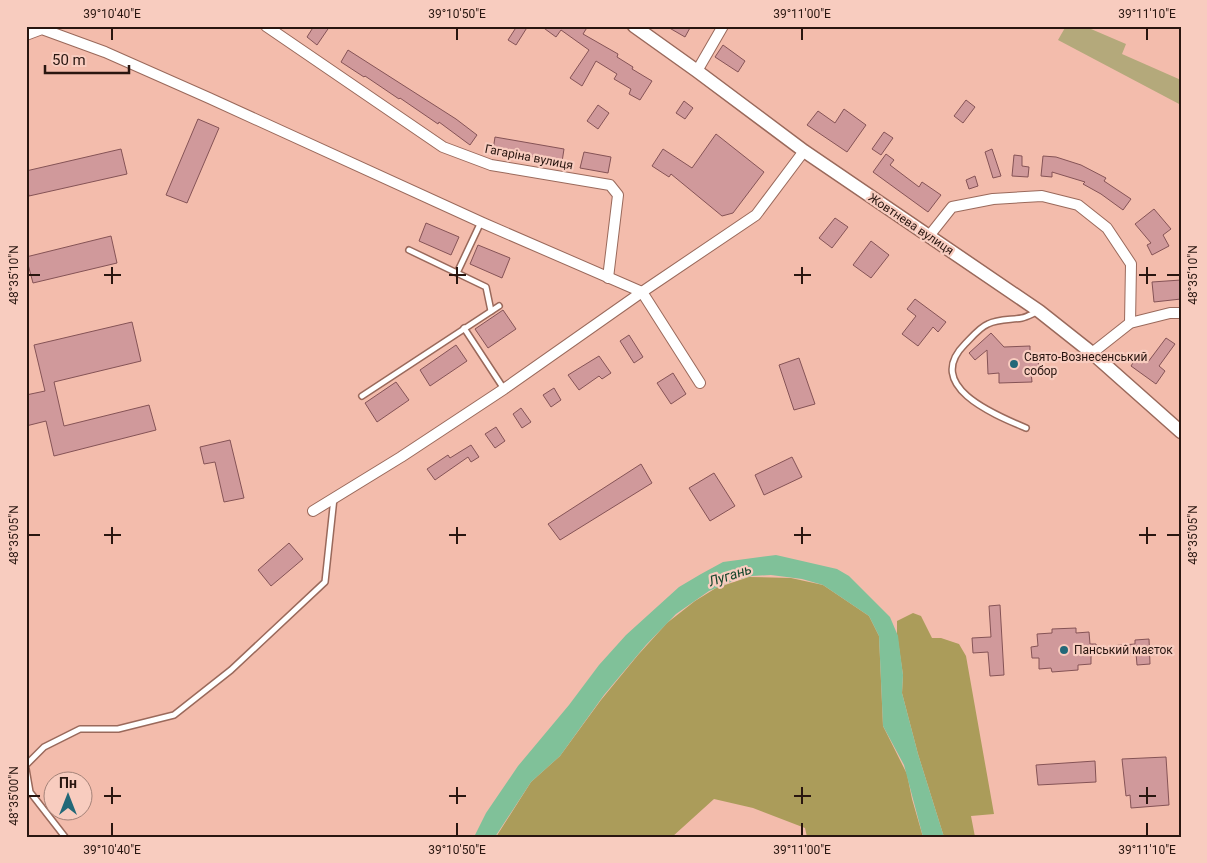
<svg xmlns="http://www.w3.org/2000/svg" width="1207" height="863" viewBox="0 0 1207 863" font-family="Roboto,sans-serif">
  <rect width="100%" height="100%" fill="#f3bcac"/>
  <path fill="#b4a97b" d="M 1066,26 L 1084,26 L 1126,44 L 1122,54 L 1181,80 L 1181,105 L 1058,40 Z"/>
  <g fill="#ab9c5a">
    <path d="M 749,577 L 791,578 L 823,585 L 869,616 L 879,636 L 883,726 L 907,774 L 912,799 L 923,837 L 807,837 L 805,828 L 753,808 L 714,799 L 672,837 L 496,837 L 531,782 L 560,756 L 601,700 L 638,655 L 667,623 L 695,601 L 716,588 Z"/>
    <path d="M 913,613 L 921,616 L 932,638 L 941,638 L 959,644 L 966,656 L 994,814 L 971,816 L 975,837 L 944,837 L 918,754 L 902,693 L 903,675 L 897,634 L 897,621 Z"/>
  </g>
  <path fill="#80c199" d="M 776,555 L 837,569 L 849,576 L 890,617 L 898,636 L 900,652 L 903,675 L 902,693 L 918,754 L 944,837 L 923,837 L 904,765 L 883,726 L 879,636 L 869,616 L 823,585 L 802,579 L 771,575 L 752,576 L 733,581 L 709,591 L 676,614 L 646,645 L 604,695 L 560,756 L 531,782 L 495,837 L 474,837 L 486,813 L 518,766 L 569,705 L 599,665 L 626,635 L 679,587 L 701,574 L 723,562 Z"/>
  <g fill="#d0999b" stroke="#855356">
    <path d="M 314,26 L 330,26 L 317,45 L 307,37 Z"/>
    <path d="M 517,26 L 528,26 L 516,45 L 508,40 Z"/>
    <path d="M 541,26 L 588,26 L 583,34 L 618,54 L 617,57 L 633,67 L 632,69 L 652,81 L 640,100 L 629,94 L 631,89 L 614,79 L 617,74 L 596,61 L 582,86 L 570,78 L 589,50 L 561,30 L 556,37 Z"/>
    <path d="M 666,26 L 691,26 L 685,37 Z"/>
    <path d="M 723,45 L 745,61 L 738,72 L 715,57 Z"/>
    <path d="M 348,50 L 456,119 L 477,135 L 470,145 L 439,122 L 438,124 L 400,98 L 399,99 L 365,76 L 364,77 L 341,62 Z"/>
    <path d="M 966,100 L 975,107 L 963,123 L 954,116 Z"/>
    <path d="M 684,101 L 693,108 L 685,119 L 676,113 Z"/>
    <path d="M 598,105 L 609,113 L 598,129 L 587,121 Z"/>
    <path d="M 844,109 L 866,125 L 847,152 L 807,125 L 818,111 L 835,123 Z"/>
    <path d="M 198,119 L 219,128 L 187,203 L 166,195 Z"/>
    <path d="M 884,132 L 893,138 L 881,155 L 872,149 Z"/>
    <path d="M 716,134 L 764,172 L 733,213 L 722,216 L 671,174 L 669,177 L 652,166 L 663,149 L 692,168 Z"/>
    <path d="M 495,137 L 564,149 L 562,162 L 493,150 Z"/>
    <path d="M 121,149 L 127,174 L 29,196 L 26,184 L 26,171 Z"/>
    <path d="M 992,149 L 1001,176 L 993,178 L 985,152 Z"/>
    <path d="M 584,152 L 611,157 L 608,173 L 580,168 Z"/>
    <path d="M 886,154 L 894,160 L 890,165 L 919,187 L 922,182 L 941,195 L 928,212 L 873,172 Z"/>
    <path d="M 1014,155 L 1022,156 L 1022,166 L 1029,167 L 1028,177 L 1012,176 Z"/>
    <path d="M 1043,156 L 1056,157 L 1081,165 L 1106,178 L 1104,181 L 1131,199 L 1123,210 L 1101,194 L 1083,184 L 1085,182 L 1052,172 L 1052,177 L 1041,176 Z"/>
    <path d="M 975,176 L 978,186 L 969,189 L 966,180 Z"/>
    <path d="M 1154,209 L 1171,229 L 1163,235 L 1169,246 L 1152,255 L 1147,245 L 1151,243 L 1135,224 Z"/>
    <path d="M 835,218 L 848,227 L 832,248 L 819,238 Z"/>
    <path d="M 426,223 L 459,237 L 451,255 L 419,241 Z"/>
    <path d="M 111,236 L 117,263 L 33,283 L 26,257 Z"/>
    <path d="M 871,241 L 889,255 L 871,278 L 853,265 Z"/>
    <path d="M 478,245 L 510,258 L 502,278 L 470,264 Z"/>
    <path d="M 1181,280 L 1181,299 L 1154,302 L 1152,282 Z"/>
    <path d="M 915,299 L 946,322 L 938,332 L 933,327 L 918,346 L 902,334 L 916,316 L 907,309 Z"/>
    <path d="M 503,310 L 516,329 L 488,348 L 475,329 Z"/>
    <path d="M 132,322 L 141,361 L 54,382 L 64,426 L 149,405 L 156,430 L 54,456 L 46,421 L 26,426 L 26,395 L 45,391 L 34,345 Z"/>
    <path d="M 991,333 L 1004,347 L 1030,346 L 1030,358 L 1038,357 L 1039,372 L 1031,372 L 1032,382 L 999,383 L 999,373 L 988,374 L 987,350 L 975,360 L 969,353 Z"/>
    <path d="M 629,335 L 643,357 L 634,363 L 620,341 Z"/>
    <path d="M 1166,338 L 1175,344 L 1159,366 L 1165,371 L 1156,384 L 1131,366 L 1138,355 L 1148,362 Z"/>
    <path d="M 456,345 L 467,361 L 430,386 L 420,370 Z"/>
    <path d="M 599,356 L 611,373 L 602,379 L 599,376 L 579,390 L 568,375 Z"/>
    <path d="M 799,358 L 815,404 L 794,410 L 779,365 Z"/>
    <path d="M 673,373 L 686,394 L 671,404 L 657,383 Z"/>
    <path d="M 396,382 L 409,400 L 377,422 L 365,403 Z"/>
    <path d="M 554,388 L 561,400 L 551,407 L 543,395 Z"/>
    <path d="M 521,408 L 531,422 L 522,428 L 513,414 Z"/>
    <path d="M 496,427 L 505,441 L 495,448 L 485,434 Z"/>
    <path d="M 230,440 L 244,498 L 224,502 L 215,462 L 204,464 L 200,447 Z"/>
    <path d="M 471,445 L 479,457 L 471,462 L 468,457 L 435,480 L 427,469 L 448,455 L 450,458 Z"/>
    <path d="M 792,457 L 802,477 L 764,495 L 755,475 Z"/>
    <path d="M 641,464 L 652,483 L 560,540 L 548,524 Z"/>
    <path d="M 714,473 L 735,506 L 710,521 L 689,488 Z"/>
    <path d="M 289,543 L 303,559 L 271,586 L 258,570 Z"/>
    <path d="M 1000,605 L 1004,675 L 990,676 L 988,652 L 973,653 L 972,638 L 991,637 L 989,606 Z"/>
    <path d="M 1076,628 L 1076,633 L 1089,632 L 1090,644 L 1096,644 L 1097,653 L 1091,653 L 1091,664 L 1078,665 L 1078,670 L 1052,672 L 1051,668 L 1039,669 L 1039,658 L 1032,658 L 1031,647 L 1038,646 L 1037,634 L 1052,633 L 1052,629 Z"/>
    <path d="M 1149,639 L 1150,664 L 1137,665 L 1136,653 L 1110,654 L 1109,646 L 1135,644 L 1135,640 Z"/>
    <path d="M 1166,757 L 1169,805 L 1131,808 L 1130,795 L 1126,796 L 1122,759 Z"/>
    <path d="M 1095,761 L 1096,782 L 1038,785 L 1036,765 Z"/>
  </g>
  <g fill="none" stroke-linecap="round" stroke-linejoin="round">
    <g stroke="#9a695b" stroke-width="8">
      <g id="service">
        <path d="M 409,250 L 486,287 L 491,311"/>
        <path d="M 457,273 L 481,222"/>
        <path d="M 464,328 L 504,389"/>
        <path d="M 362,396 L 499,306"/>
        <path d="M 1026,428 C 995,415 923,386 965,344 C 971,338 980,327 988,324 C 998,319 1011,320 1022,318 C 1027,317 1032,314 1037,312"/>
        <path d="M 26,765 L 44,747 L 80,729 L 118,729 L 174,715 L 231,670 L 325,582 L 334,498"/>
        <path d="M 26,769 L 30,792 L 65,837"/>
      </g>
    </g>
    <g stroke="#9a695b" stroke-width="12">
      <g id="minor">
        <path d="M 266,26 L 443,147 L 491,165 L 610,185 L 618,195 L 608,278"/>
        <path d="M 26,35 L 42,29 L 105,52 L 209,98 L 483,223 L 642,292 L 700,383"/>
        <path d="M 697,71 L 723,26"/>
        <path d="M 929,236 L 952,207 L 993,199 L 1042,196 L 1078,205 L 1107,228 L 1131,264 L 1130,323"/>
        <path d="M 1092,353 L 1130,323 L 1170,313 L 1181,313"/>
        <path d="M 313,511 L 401,457 L 504,389 L 642,292 L 756,215 L 804,151"/>
      </g>
    </g>
    <g stroke="#9a695b" stroke-width="15">
      <path id="tertiary" d="M 634,26 L 697,71 L 804,151 L 1039,311 L 1092,353 L 1181,432"/>
    </g>
    <use href="#service" stroke="#fff" stroke-width="5"/>
    <use href="#minor" stroke="#fff" stroke-width="10"/>
    <use href="#tertiary" stroke="#fff" stroke-width="12"/>
  </g>
  <path fill="none" stroke="#291610" stroke-width="2" d="M 112,28 L 112,40M 457,28 L 457,40M 802,28 L 802,40M 1147,28 L 1147,40M 112,267 L 112,284M 457,267 L 457,284M 802,267 L 802,284M 1147,267 L 1147,284M 28,275 L 40,275M 104,275 L 121,275M 449,275 L 466,275M 794,275 L 811,275M 1139,275 L 1156,275M 1167,275 L 1180,275M 112,527 L 112,544M 457,527 L 457,544M 802,527 L 802,544M 1147,527 L 1147,544M 28,535 L 40,535M 104,535 L 121,535M 449,535 L 466,535M 794,535 L 811,535M 1139,535 L 1156,535M 1167,535 L 1180,535M 112,787 L 112,804M 457,787 L 457,804M 802,787 L 802,804M 1147,787 L 1147,804M 28,796 L 40,796M 104,796 L 121,796M 449,796 L 466,796M 794,796 L 811,796M 1139,796 L 1156,796M 112,823 L 112,836M 457,823 L 457,836M 802,823 L 802,836M 1147,823 L 1147,836"/>
  <g fill="#236878" stroke="#f8ccbf" stroke-width="2">
    <circle cx="1014" cy="364" r="5"/>
    <circle cx="1064" cy="650" r="5"/>
  </g>
  <g text-anchor="middle" stroke-width="4.5" stroke-linejoin="round" paint-order="stroke">
    <g font-size="12" fill="#291610" stroke="#f8ccbf">
      <text transform="translate(529 157) rotate(11)" y="4">Гагаріна вулиця</text>
      <text transform="translate(911 224) rotate(34)" y="4">Жовтнева вулиця</text>
    </g>
    <g font-size="12" fill="#291610" stroke="#f8ccbf" text-anchor="start">
      <text x="1024" y="361">Свято-Вознесенський<tspan x="1024" dy="14">собор</tspan></text>
      <text x="1074" y="654">Панський маєток</text>
    </g>
    <g font-size="14" font-style="italic" fill="#12442a" stroke="#f8ccbf">
      <text transform="translate(730 575) rotate(-18)" y="5">Лугань</text>
    </g>
  </g>
  <rect width="1207" height="863" fill="none" stroke="#f8ccbf" stroke-width="55"/>
  <g transform="translate(68 796)"><circle r="24" fill="#f8ccbf" stroke="#a58379"/>
  <path d="M0-4L9 19L0 12L-9 19Z" fill="#236878"/>
  <text y="-8" font-size="14" font-weight="bold" text-anchor="middle" fill="#291610">Пн</text>
  </g>
  <path d="M45 65v8h84v-8" fill="none" stroke="#291610" stroke-width="2.5"/>
  <text x="52" y="65" font-size="15" fill="#291610" stroke="#f8ccbf" stroke-width="4" paint-order="stroke">50 m</text>
  <rect x="28" y="28" width="1152" height="808" fill="none" stroke="#291610" stroke-width="2"/>
  <g font-size="12" text-anchor="middle" fill="#291610">
    <text x="112" y="18">39°10'40"E</text>
    <text x="457" y="18">39°10'50"E</text>
    <text x="802" y="18">39°11'00"E</text>
    <text x="1147" y="18">39°11'10"E</text>
    <text transform="translate(14 275) rotate(-90)" y="4">48°35'10"N</text>
    <text transform="translate(1193 275) rotate(-90)" y="4">48°35'10"N</text>
    <text transform="translate(14 535) rotate(-90)" y="4">48°35'05"N</text>
    <text transform="translate(1193 535) rotate(-90)" y="4">48°35'05"N</text>
    <text transform="translate(14 796) rotate(-90)" y="4">48°35'00"N</text>
    <text x="112" y="854">39°10'40"E</text>
    <text x="457" y="854">39°10'50"E</text>
    <text x="802" y="854">39°11'00"E</text>
    <text x="1147" y="854">39°11'10"E</text>
  </g>
</svg>
